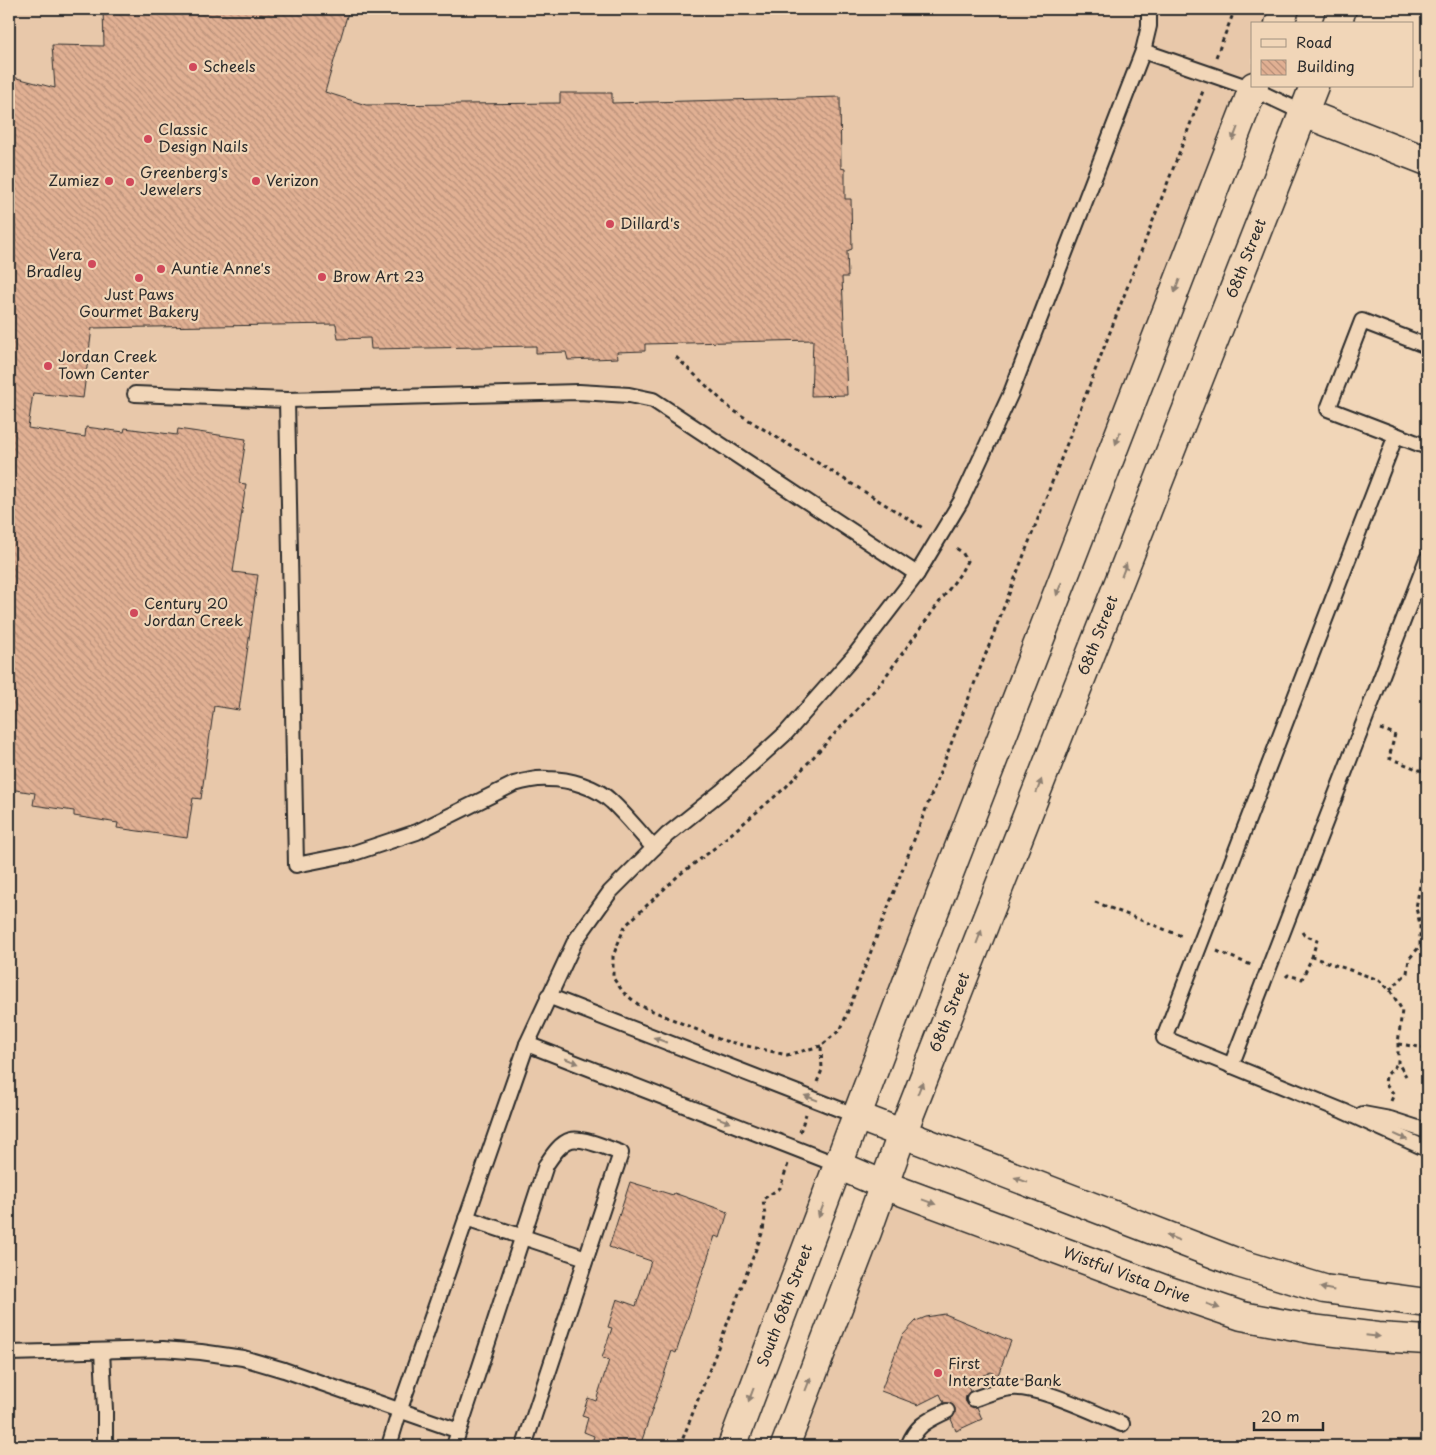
<svg xmlns="http://www.w3.org/2000/svg" width="1436" height="1455" viewBox="0 0 1436 1455" font-family="'Playpen Sans',sans-serif">
  <defs>
    <pattern id="building-back-hatch" width="6" height="6" patternUnits="userSpaceOnUse" patternTransform="scale(1.25)"><rect width="6" height="6" fill="#e1b093"/><path d="M-1 5l2 2M0 0l6 6M5-1l2 2" fill="none" stroke="#b78f78"/></pattern>
  </defs>
  <rect width="100%" height="100%" fill="#f1d6b8"/>
  <filter id="ink" filterUnits="userSpaceOnUse"><feTurbulence type="fractalNoise" baseFrequency=".02" numOctaves="2"/><feDisplacementMap in="SourceGraphic" scale="10" xChannelSelector="R" yChannelSelector="G"/><feConvolveMatrix kernelMatrix="1 2 1 2 8 2 1 2 1" color-interpolation-filters="sRGB"/></filter>
  <g filter="url(#ink)">
    <g fill="#e8c8aa">
      <path d="M 9,9 L 1285,9 L 1279,24 L 1252,24 L 1252,86 L 732,1446 L 9,1446 Z"/>
      <path d="M 884,1185 L 1245,1305 L 1427,1338 L 1427,1446 L 785,1446 Z"/>
    </g>
    <g fill="url(#building-back-hatch)" stroke="#2b2b2b">
      <path d="M 103,9 L 349,9 L 325,92 L 366,105 L 560,103 L 560,93 L 612,93 L 612,103 L 840,97 L 841,168 L 845,169 L 845,199 L 851,199 L 852,249 L 847,251 L 848,277 L 842,277 L 847,395 L 811,396 L 813,340 L 645,344 L 645,351 L 617,352 L 618,358 L 568,360 L 566,352 L 536,353 L 536,346 L 371,349 L 370,338 L 338,339 L 336,324 L 92,328 L 83,398 L 33,393 L 28,428 L 85,437 L 86,427 L 124,432 L 125,428 L 177,435 L 178,429 L 246,439 L 239,483 L 246,484 L 233,572 L 258,575 L 239,710 L 214,706 L 201,799 L 193,798 L 187,838 L 117,828 L 118,823 L 74,816 L 74,811 L 33,805 L 35,793 L 9,789 L 9,76 L 55,88 L 52,45 L 104,46 Z"/>
      <path d="M 630,1182 L 673,1195 L 674,1193 L 728,1212 L 720,1238 L 715,1236 L 676,1353 L 672,1351 L 640,1446 L 591,1446 L 594,1436 L 584,1432 L 588,1418 L 582,1416 L 588,1398 L 596,1401 L 609,1360 L 602,1358 L 612,1328 L 608,1327 L 617,1299 L 636,1306 L 651,1261 L 609,1247 Z"/>
      <path d="M 945,1314 L 1011,1341 L 998,1375 L 991,1372 L 966,1383 L 970,1391 L 966,1397 L 966,1402 L 972,1407 L 977,1407 L 982,1419 L 956,1431 L 951,1419 L 954,1415 L 955,1408 L 951,1404 L 944,1403 L 940,1394 L 918,1405 L 881,1391 L 902,1336 L 916,1321 L 926,1317 Z"/>
    </g>
    <g fill="none" stroke-linecap="round" stroke-linejoin="round">
      <g stroke="#2b2b2b" stroke-width="18">
        <g id="lane">
          <path d="M 1143,51 L 1253,89 L 1304,113"/>
          <path d="M 1427,346 L 1362,321 L 1328,409 L 1427,447"/>
          <path d="M 135,394 L 287,400 L 579,392 L 629,395 L 653,400 L 917,574"/>
          <path d="M 287,400 L 296,865 L 351,854 L 417,832 L 514,784 C 525,781 536,778 548,779 C 569,779 597,787 612,802 C 627,816 640,833 654,848"/>
          <path d="M 1396,435 L 1164,1038 L 1343,1111 L 1427,1149"/>
          <path d="M 548,996 L 857,1116"/>
          <path d="M 527,1044 L 838,1165"/>
          <path d="M 1231,1066 L 1427,559"/>
          <path d="M 1363,1114 L 1390,1119 L 1427,1131"/>
          <path d="M 466,1218 L 586,1258"/>
          <path d="M 102,1351 L 105,1410 L 105,1446"/>
          <path d="M 9,1353 L 163,1349 L 201,1352 L 243,1358 L 284,1370 L 459,1431"/>
          <path d="M 974,1399 C 986,1395 998,1389 1011,1388 C 1038,1385 1094,1413 1122,1424"/>
          <path d="M 389,1446 L 401,1406 L 527,1044 L 575,941 L 610,892 L 667,835 L 722,791 L 786,733 L 854,656 L 917,574 L 961,501 L 1011,393 L 1143,51 L 1149,26 L 1149,9"/>
          <path d="M 454,1446 L 546,1165 C 552,1156 560,1143 571,1140 C 583,1137 609,1149 621,1153 L 524,1446"/>
          <path d="M 908,1446 C 917,1424 927,1421 947,1411"/>
        </g>
      </g>
      <g stroke="#2b2b2b" stroke-width="31">
        <path id="street" d="M 1304,113 L 1427,161"/>
      </g>
      <g stroke="#2b2b2b" stroke-width="31">
        <g id="secondary">
          <path d="M 1279,24 L 1285,9"/>
          <path d="M 1337,24 L 1342,9"/>
          <path d="M 857,1116 L 1238,1263 L 1324,1289 L 1427,1303"/>
          <path id="s1" d="M 838,1165 L 884,1185 L 1169,1291 L 1242,1316 L 1311,1329 L 1378,1337 L 1427,1340"/>
          <path id="s2" d="M 732,1446 L 914,964 L 1254,86"/>
          <path id="s3" d="M 785,1446 L 867,1232 L 902,1134 L 1314,86"/>
        </g>
      </g>
      <g stroke="#2b2b2b" stroke-width="3" stroke-dasharray="4 4" stroke-linecap="butt">
        <path d="M 1216,57 L 1235,9"/>
        <path d="M 676,357 L 731,409 L 923,528"/>
        <path d="M 1380,729 L 1395,734 L 1389,758 L 1427,773"/>
        <path d="M 1095,902 L 1184,937"/>
        <path d="M 1302,932 L 1304,935 L 1317,940 L 1312,957"/>
        <path d="M 1420,946 L 1427,947"/>
        <path d="M 1217,951 L 1251,965"/>
        <path d="M 1286,977 L 1288,975 L 1302,979 L 1312,957 L 1379,980 L 1390,990 L 1402,1010 L 1398,1044 L 1398,1063 L 1406,1076"/>
        <path d="M 1390,990 L 1407,973 L 1409,959 L 1420,946 L 1420,924 L 1416,908 L 1421,879 L 1427,870"/>
        <path d="M 1398,1044 L 1427,1048"/>
        <path d="M 821,1046 L 787,1055 L 721,1040 L 639,1005 L 624,993 L 613,978 L 613,956 L 625,926 L 679,875 L 711,851 L 786,787 L 880,684 L 960,574 L 967,561 L 962,552 L 954,547"/>
        <path d="M 817,1082 L 822,1070 L 821,1046 L 841,1029 L 1203,91"/>
        <path d="M 1391,1101 L 1394,1094 L 1385,1084 L 1386,1076 L 1398,1063"/>
        <path d="M 800,1132 L 806,1114"/>
        <path d="M 680,1446 L 763,1231 L 765,1216 L 763,1199 L 780,1188 L 788,1164"/>
      </g>
      <use href="#lane" stroke="#f1d6b8" stroke-width="14"/>
      <use href="#street" stroke="#f1d6b8" stroke-width="28"/>
      <use href="#secondary" stroke="#f1d6b8" stroke-width="28"/>
    </g>
    <defs><path id="oneway-solid" d="M-6-.8H1V-3.2L6.5 0L1 3.2V.8H-6Z" transform="scale(1.25)"/></defs>
    <g fill="#8e8072">
      <use href="#oneway-solid" transform="translate(1235 134) rotate(111)"/>
      <use href="#oneway-solid" transform="translate(1177 286) rotate(111)"/>
      <use href="#oneway-solid" transform="translate(1118 438) rotate(111)"/>
      <use href="#oneway-solid" transform="translate(1124 570) rotate(-69)"/>
      <use href="#oneway-solid" transform="translate(1059 589) rotate(111)"/>
      <use href="#oneway-solid" transform="translate(1039 786) rotate(-69)"/>
      <use href="#oneway-solid" transform="translate(979 937) rotate(-69)"/>
      <use href="#oneway-solid" transform="translate(660 1040) rotate(-159)"/>
      <use href="#oneway-solid" transform="translate(572 1061) rotate(21)"/>
      <use href="#oneway-solid" transform="translate(920 1088) rotate(-69)"/>
      <use href="#oneway-solid" transform="translate(811 1098) rotate(-159)"/>
      <use href="#oneway-solid" transform="translate(724 1120) rotate(21)"/>
      <use href="#oneway-solid" transform="translate(1401 1137) rotate(25)"/>
      <use href="#oneway-solid" transform="translate(1021 1180) rotate(-159)"/>
      <use href="#oneway-solid" transform="translate(929 1202) rotate(20)"/>
      <use href="#oneway-solid" transform="translate(821 1211) rotate(111)"/>
      <use href="#oneway-solid" transform="translate(1173 1238) rotate(-159)"/>
      <use href="#oneway-solid" transform="translate(1327 1289) rotate(-169)"/>
      <use href="#oneway-solid" transform="translate(1213 1306) rotate(19)"/>
      <use href="#oneway-solid" transform="translate(1373 1336) rotate(6)"/>
      <use href="#oneway-solid" transform="translate(808 1384) rotate(-69)"/>
      <use href="#oneway-solid" transform="translate(751 1395) rotate(111)"/>
    </g>
  </g>
  <g fill="#d1495b" stroke="#f1d6b8" stroke-width="2">
    <circle cx="193" cy="67" r="5"/>
    <circle cx="148" cy="139" r="5"/>
    <circle cx="109" cy="181" r="5"/>
    <circle cx="256" cy="181" r="5"/>
    <circle cx="130" cy="182" r="5"/>
    <circle cx="610" cy="224" r="5"/>
    <circle cx="92" cy="264" r="5"/>
    <circle cx="161" cy="269" r="5"/>
    <circle cx="322" cy="277" r="5"/>
    <circle cx="139" cy="278" r="5"/>
    <circle cx="48" cy="366" r="5"/>
    <circle cx="134" cy="613" r="5"/>
    <circle cx="938" cy="1373" r="5"/>
  </g>
  <g text-anchor="middle" stroke-width="4.5" stroke-linejoin="round" paint-order="stroke">
    <g font-size="15" fill="#2b2b2b" stroke="#f1d6b8" text-anchor="start">
      <text x="203" y="72">Scheels</text>
      <text x="158" y="135">Classic<tspan x="158" dy="17">Design Nails</tspan></text>
      <text x="140" y="178">Greenberg's<tspan x="140" dy="17">Jewelers</tspan></text>
      <text x="99" y="186" text-anchor="end">Zumiez</text>
      <text x="266" y="186">Verizon</text>
      <text x="620" y="229">Dillard's</text>
      <text x="82" y="260" text-anchor="end">Vera<tspan x="82" dy="17">Bradley</tspan></text>
      <text x="171" y="274">Auntie Anne's</text>
      <text x="332" y="282">Brow Art 23</text>
      <text x="139" y="300" text-anchor="middle">Just Paws<tspan x="139" dy="17">Gourmet Bakery</tspan></text>
      <text x="58" y="362">Jordan Creek<tspan x="58" dy="17">Town Center</tspan></text>
      <text x="144" y="609">Century 20<tspan x="144" dy="17">Jordan Creek</tspan></text>
      <text x="948" y="1369">First<tspan x="948" dy="17">Interstate Bank</tspan></text>
    </g>
    <g font-size="15" fill="#2b2b2b" stroke="#f1d6b8">
      <text dy="5" stroke="none"><textPath href="#s3" startOffset="1274">68th Street</textPath></text>
      <text dy="5" stroke="none"><textPath href="#s3" startOffset="869">68th Street</textPath></text>
      <text dy="5" stroke="none"><textPath href="#s3" startOffset="464">68th Street</textPath></text>
      <text dy="5" stroke="none"><textPath href="#s1" startOffset="309">Wistful Vista Drive</textPath></text>
      <text dy="5" stroke="none"><textPath href="#s2" startOffset="150">South 68th Street</textPath></text>
    </g>
  </g>
  <rect width="1436" height="1455" fill="none" stroke="#f1d6b8" stroke-width="30"/>
  <rect x="15" y="15" width="1406" height="1425" fill="none" stroke="#2b2b2b" stroke-width="2" filter="url(#ink)"/>
  <rect x="1251" y="22" width="162" height="65" fill="#f1d6b8" stroke="#a29280"/>
  <rect x="1261" y="39" width="25" height="8" fill="#f1d6b8" stroke="#a29280"/>
  <text x="1296" y="48" font-size="15" fill="#2b2b2b">Road</text>
  <rect x="1261" y="60" width="25" height="15" fill="url(#building-back-hatch)" stroke="#a29280"/>
  <text x="1296" y="72" font-size="15" fill="#2b2b2b">Building</text>
  <path d="M1254 1422v8h69v-8" fill="none" stroke="#2b2b2b" stroke-width="2.5"/>
  <text x="1261" y="1422" font-size="15" fill="#2b2b2b" stroke="#f1d6b8" stroke-width="4" paint-order="stroke">20 m</text>
</svg>
